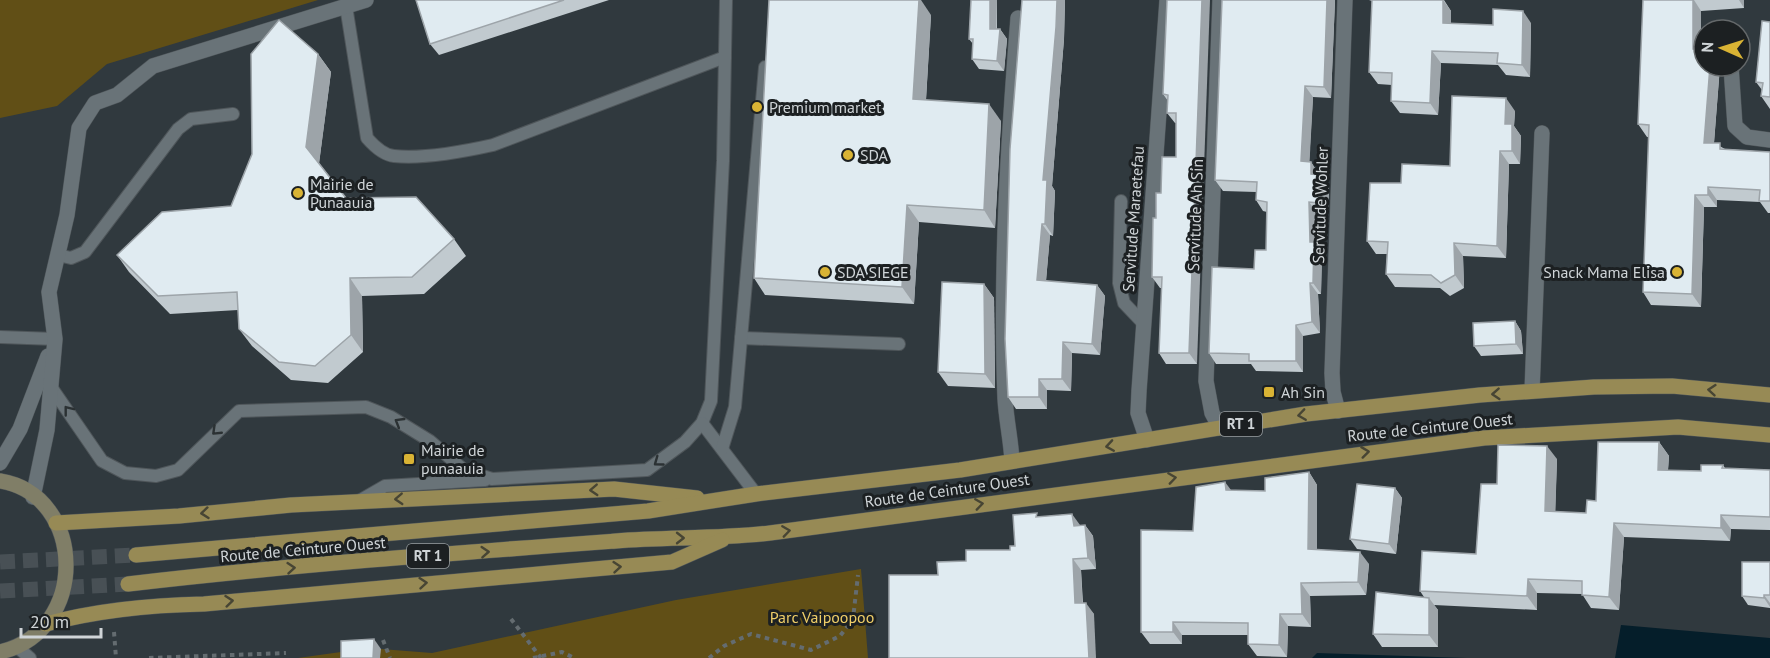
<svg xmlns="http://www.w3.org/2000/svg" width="1770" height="658" viewBox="0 0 1770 658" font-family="'PT Sans',sans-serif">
  <rect width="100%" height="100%" fill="#30393e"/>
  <g fill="#614f16">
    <path d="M 0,0 L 318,0 L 107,64 L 57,106 L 0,118 Z"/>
    <path d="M 861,569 L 868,658 L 298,658 L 348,651 L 381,649 L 432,653 L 676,600 Z"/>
  </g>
  <g fill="#051e2a">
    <path d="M 1621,625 L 1770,638 L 1770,658 L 1615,658 Z"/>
    <path d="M 1317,653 L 1467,658 L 1312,658 Z"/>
  </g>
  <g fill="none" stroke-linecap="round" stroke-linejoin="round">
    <g stroke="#485055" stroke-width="15" stroke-dasharray="15 8" stroke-linecap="butt">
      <path d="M 0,562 L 136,555"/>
      <path d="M 0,591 L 128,584"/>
    </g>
    <g stroke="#4f565a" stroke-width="14">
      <g id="lane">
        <path d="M 346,6 L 367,138 C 374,146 383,155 394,156 C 422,159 466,151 493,145 L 725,57"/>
        <path d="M 1121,201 L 1119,283 L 1124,303 L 1144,324"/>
        <path d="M 58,255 L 71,258 L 85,252 L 178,129 L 191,119 L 233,114"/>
        <path d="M 0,337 L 55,339"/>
        <path d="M 741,338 L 899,344"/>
        <path d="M 51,387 L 102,461 L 125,473 L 156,476 L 178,470 L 239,411 L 366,407 L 391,417 L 430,441 L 464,470 L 492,479 L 647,470 L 685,442 L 702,423 L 711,401 L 723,161 L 726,0"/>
        <path d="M 702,423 L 756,494"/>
        <path d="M 722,449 L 735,407 L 765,67"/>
        <path d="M 359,501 L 385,486 L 485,480"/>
        <path d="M 16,646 L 30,658"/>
      </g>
    </g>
    <g stroke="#4f565a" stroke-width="16">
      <g id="street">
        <path d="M 1220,0 L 1206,381 L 1212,413 L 1220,428"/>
        <path d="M 1731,66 L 1735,126 L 1747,137 L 1770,140"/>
        <path d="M 1532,391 L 1542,133"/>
        <path d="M 1338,411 L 1333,392 L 1332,373 L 1345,0"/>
        <path d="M 1147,440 L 1138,413 L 1139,391 L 1167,0"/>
        <path d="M 1012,461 C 1011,440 1006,419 1005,398 C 1000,271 1008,144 1018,18"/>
        <path d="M 0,463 L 20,429 L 48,356"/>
        <path d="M 33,497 L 47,430 L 55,339 L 49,292 L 67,215 L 79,128 L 95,103 L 117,95 L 153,66 L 366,0"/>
      </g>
    </g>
    <g stroke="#4f565a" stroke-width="16">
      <path id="secondary" d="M 0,481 C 86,495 90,631 0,652"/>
    </g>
    <g stroke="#4f565a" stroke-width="16">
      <g id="primary">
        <path d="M 56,523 L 179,516 L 291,505 L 614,489 L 697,498"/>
        <path d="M 136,555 L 648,511 L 756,494 L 960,470 L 1306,414 L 1480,395 L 1594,387 L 1672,386 L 1770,395"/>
        <path d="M 128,584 C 291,565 454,553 616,541 C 668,537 719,539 770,533 L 1484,438 L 1678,427 L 1770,435"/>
        <path d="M 46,624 C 98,610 150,605 204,604 L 672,562 L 722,540"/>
      </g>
    </g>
    <g stroke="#646c70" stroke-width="4" stroke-dasharray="4.5 4.5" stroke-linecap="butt">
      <path d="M 511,619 L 541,658"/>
      <path d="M 114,632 L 116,658"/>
      <path d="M 383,640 L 390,658"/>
      <path d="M 149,658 L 286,653"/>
      <path d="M 533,658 L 562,652 L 574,658"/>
      <path d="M 709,658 L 724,646 L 751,634 L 811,650 L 840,636 L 853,619 L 858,575"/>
    </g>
    <use href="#lane" stroke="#697378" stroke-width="12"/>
    <use href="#street" stroke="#697378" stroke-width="15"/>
    <use href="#secondary" stroke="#807e67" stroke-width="15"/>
    <use href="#primary" stroke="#978a55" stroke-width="15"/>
  </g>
  <g fill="#c1cacf">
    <path d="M 416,0 L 609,0 L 439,55 L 430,44 Z"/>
    <path d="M 997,0 L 997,29 L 1000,29 L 1007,39 L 1004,71 L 979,69 L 972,59 L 973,44 L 969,39 Z"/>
    <path d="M 1022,0 L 1065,0 L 1064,39 L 1052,186 L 1055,191 L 1053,236 L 1050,235 L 1046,281 L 1097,285 L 1105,296 L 1100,355 L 1072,353 L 1071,391 L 1047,390 L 1047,409 L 1016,409 L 1008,397 Z"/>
    <path d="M 1167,0 L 1197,364 L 1166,364 L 1159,353 L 1162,288 L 1160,288 L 1152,277 L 1156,218 L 1161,193 L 1176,157 L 1176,123 L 1175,123 L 1167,113 L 1168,101 L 1163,94 Z"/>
    <path d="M 1222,0 L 1335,0 L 1331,98 L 1313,97 L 1309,162 L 1311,162 L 1318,173 L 1319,175 L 1321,175 L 1329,186 L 1328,213 L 1317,213 L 1317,246 L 1322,253 L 1321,294 L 1318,294 L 1320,333 L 1303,336 L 1303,372 L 1256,371 L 1251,364 L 1216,364 L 1209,353 L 1254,269 L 1266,250 L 1267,212 L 1263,211 L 1256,200 L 1256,192 L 1223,191 L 1215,180 Z"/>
    <path d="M 1369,0 L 1444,0 L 1451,11 L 1451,24 L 1493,25 L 1531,23 L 1530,77 L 1506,75 L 1498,65 L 1441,63 L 1438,115 L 1400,113 L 1391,101 L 1392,85 L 1378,84 L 1369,72 L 1372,1 Z"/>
    <path d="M 1643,0 L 1744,0 L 1744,8 L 1701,11 L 1701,50 L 1704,66 L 1720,66 L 1714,143 L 1725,149 L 1770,152 L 1770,213 L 1768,213 L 1760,202 L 1717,200 L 1717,207 L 1704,207 L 1701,307 L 1651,305 L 1643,292 L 1649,137 L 1647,137 L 1638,124 Z"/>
    <path d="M 931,15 L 926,100 L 1001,121 L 995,228 L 919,222 L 914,304 L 765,295 L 754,278 Z"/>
    <path d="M 1770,22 L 1770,109 L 1761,96 L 1762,90 L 1756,82 Z"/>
    <path d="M 318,54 L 331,72 L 319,163 L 346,198 L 454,239 L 466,256 L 424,294 L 362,296 L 363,352 L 328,383 L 291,380 L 252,346 L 239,329 L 238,310 L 170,314 L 129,272 L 117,255 L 231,206 Z"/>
    <path d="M 1515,111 L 1514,126 L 1521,136 L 1520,164 L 1509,164 L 1506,258 L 1463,256 L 1464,288 L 1450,296 L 1440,288 L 1395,287 L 1386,274 L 1387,254 L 1376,254 L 1367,241 L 1450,166 Z"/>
    <path d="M 984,284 L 994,298 L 995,388 L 948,386 L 938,372 Z"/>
    <path d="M 1515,321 L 1521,331 L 1523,354 L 1481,356 L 1474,346 Z"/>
    <path d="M 1659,442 L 1669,456 L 1668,470 L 1701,471 L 1723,465 L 1725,468 L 1770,470 L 1770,530 L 1731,529 L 1730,541 L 1624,537 L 1619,610 L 1591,608 L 1582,594 L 1537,593 L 1537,610 L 1434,605 L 1438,610 L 1438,647 L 1382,647 L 1373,634 L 1424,597 L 1420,591 L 1476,554 L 1497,484 L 1557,459 L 1555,512 L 1586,513 L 1596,501 Z"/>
    <path d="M 1309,472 L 1317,485 L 1317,549 L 1369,564 L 1366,595 L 1310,596 L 1311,627 L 1288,626 L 1287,657 L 1257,656 L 1248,644 L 1248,635 L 1182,635 L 1182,644 L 1150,644 L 1141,632 L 1193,531 L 1231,490 L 1265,491 Z"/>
    <path d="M 1395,488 L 1402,498 L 1396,554 L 1357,549 L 1350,539 Z"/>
    <path d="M 1039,517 L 1080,526 L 1085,525 L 1093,536 L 1096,569 L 1081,570 L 1083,603 L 1094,614 L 938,575 L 966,561 L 1010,550 Z"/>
    <path d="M 1770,562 L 1770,608 L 1748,605 L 1742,596 Z"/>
  </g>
  <g fill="#9da4a9">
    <path d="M 919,0 L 921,0 L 931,15 L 925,116 L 913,99 Z"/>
    <path d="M 990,0 L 997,0 L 996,39 L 990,29 Z"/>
    <path d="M 1057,0 L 1065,0 L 1064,39 L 1052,186 L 1055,191 L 1053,236 L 1045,224 L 1043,180 Z"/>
    <path d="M 1202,0 L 1210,0 L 1197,364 L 1189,353 Z"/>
    <path d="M 1327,0 L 1335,0 L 1331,98 L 1324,87 Z"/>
    <path d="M 1443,0 L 1451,11 L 1451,35 L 1443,23 Z"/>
    <path d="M 1693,0 L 1694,0 L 1701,11 L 1701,62 L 1693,49 Z"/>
    <path d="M 1739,0 L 1744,0 L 1744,8 Z"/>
    <path d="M 1523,11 L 1531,23 L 1530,77 L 1522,65 Z"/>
    <path d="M 1000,29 L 1007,39 L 1004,71 L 997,61 Z"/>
    <path d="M 1432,51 L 1441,63 L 1438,115 L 1430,103 Z"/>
    <path d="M 318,54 L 331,72 L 319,164 L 306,147 Z"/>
    <path d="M 1710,66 L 1720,66 L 1713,155 L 1704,143 Z"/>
    <path d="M 1305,86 L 1313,97 L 1309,172 L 1301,161 Z"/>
    <path d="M 1506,98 L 1515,111 L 1514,126 L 1521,136 L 1520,164 L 1512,151 L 1505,124 Z"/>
    <path d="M 989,104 L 1001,121 L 995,228 L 984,210 Z"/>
    <path d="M 1500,151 L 1509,164 L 1506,258 L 1497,246 Z"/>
    <path d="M 1311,162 L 1318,173 L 1319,184 L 1311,174 Z"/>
    <path d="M 1321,175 L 1329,186 L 1328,213 L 1320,203 Z"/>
    <path d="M 1708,187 L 1717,200 L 1717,207 L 1708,195 Z"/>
    <path d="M 1695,195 L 1704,207 L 1701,307 L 1692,294 Z"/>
    <path d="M 1309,202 L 1317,213 L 1317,246 L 1322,253 L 1321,294 L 1313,283 L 1310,242 Z"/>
    <path d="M 907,205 L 919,222 L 914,304 L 902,287 Z"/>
    <path d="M 1042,224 L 1050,235 L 1045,292 L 1037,280 Z"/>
    <path d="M 1454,243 L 1463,256 L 1464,288 L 1455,275 Z"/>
    <path d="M 350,278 L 362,296 L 363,352 L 351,335 Z"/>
    <path d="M 1310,283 L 1318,294 L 1320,333 L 1312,322 Z"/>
    <path d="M 984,284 L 994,298 L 995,388 L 985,374 Z"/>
    <path d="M 1097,285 L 1105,296 L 1100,355 L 1092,344 Z"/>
    <path d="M 1515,321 L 1521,331 L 1523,354 L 1516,344 Z"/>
    <path d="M 1296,325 L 1303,336 L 1303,372 L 1296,361 Z"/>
    <path d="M 1063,342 L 1072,353 L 1071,391 L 1062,379 Z"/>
    <path d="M 1039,379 L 1047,390 L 1047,409 L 1039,397 Z"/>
    <path d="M 1659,442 L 1669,456 L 1667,484 L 1658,470 Z"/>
    <path d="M 1547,446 L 1557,459 L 1555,525 L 1545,511 Z"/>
    <path d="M 1309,472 L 1317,485 L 1317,561 L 1308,549 Z"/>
    <path d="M 1225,482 L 1234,494 L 1226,490 Z"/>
    <path d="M 1395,488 L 1402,498 L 1396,554 L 1389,544 Z"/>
    <path d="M 1072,514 L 1080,525 L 1074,526 Z"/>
    <path d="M 1721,515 L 1731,529 L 1730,541 L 1721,528 Z"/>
    <path d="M 1614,523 L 1624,537 L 1619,610 L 1609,597 Z"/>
    <path d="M 1085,525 L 1093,536 L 1096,569 L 1088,558 Z"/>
    <path d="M 1360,552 L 1369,564 L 1366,595 L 1358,582 Z"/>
    <path d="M 1073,559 L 1081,570 L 1083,614 L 1075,603 Z"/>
    <path d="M 1528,579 L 1537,593 L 1537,610 L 1527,596 Z"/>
    <path d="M 1301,583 L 1310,596 L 1311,627 L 1302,614 Z"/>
    <path d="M 1764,595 L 1770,603 L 1770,607 L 1764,598 Z"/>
    <path d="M 1429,598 L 1438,610 L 1438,647 L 1429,635 Z"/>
    <path d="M 1086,603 L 1094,614 L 1096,658 L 1089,658 Z"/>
    <path d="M 1280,614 L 1288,626 L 1287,657 L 1279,645 Z"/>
    <path d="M 1173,622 L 1182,635 L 1182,644 L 1173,632 Z"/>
    <path d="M 374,639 L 381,649 L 380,658 L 373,658 Z"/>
  </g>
  <g fill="#e0ebf1" stroke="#9da4a9" stroke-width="1.5">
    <path d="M 416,0 L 564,0 L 430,44 Z"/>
    <path d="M 769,0 L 919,0 L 913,99 L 989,104 L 984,210 L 907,205 L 902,287 L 754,278 Z"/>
    <path d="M 971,0 L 990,0 L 990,29 L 1000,29 L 997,61 L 972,59 L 973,39 L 969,39 Z"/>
    <path d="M 1022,0 L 1057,0 L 1056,27 L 1043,180 L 1047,180 L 1045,224 L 1042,224 L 1037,280 L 1097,285 L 1092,344 L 1063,342 L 1062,379 L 1039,379 L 1039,397 L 1008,397 L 1005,339 L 1010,149 Z"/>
    <path d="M 1167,0 L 1202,0 L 1189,353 L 1159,353 L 1162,277 L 1152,277 L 1153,218 L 1156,218 L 1156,193 L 1161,193 L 1162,157 L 1176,157 L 1176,113 L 1167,113 L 1168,95 L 1163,94 Z"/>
    <path d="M 1222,0 L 1327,0 L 1324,87 L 1305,86 L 1301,161 L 1311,162 L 1311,174 L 1321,175 L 1320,203 L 1309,202 L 1310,242 L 1314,242 L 1313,283 L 1310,283 L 1312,322 L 1296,325 L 1296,361 L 1249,361 L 1249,354 L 1209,353 L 1212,267 L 1254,269 L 1255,250 L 1266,250 L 1267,202 L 1256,200 L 1257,182 L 1215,180 Z"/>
    <path d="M 1372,0 L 1443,0 L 1443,23 L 1493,25 L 1493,9 L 1523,11 L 1522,65 L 1497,63 L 1498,53 L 1432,51 L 1430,103 L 1391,101 L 1392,73 L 1369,72 Z"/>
    <path d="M 1643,0 L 1693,0 L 1693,49 L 1704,50 L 1704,66 L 1710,66 L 1704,143 L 1720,143 L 1720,149 L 1770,152 L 1770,201 L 1759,201 L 1760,190 L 1708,187 L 1708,195 L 1695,195 L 1692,294 L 1643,292 L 1649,125 L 1638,124 Z"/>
    <path d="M 279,20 L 318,54 L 306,147 L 346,198 L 416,197 L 454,239 L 412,277 L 350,278 L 351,335 L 315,366 L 279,362 L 239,329 L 237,292 L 158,296 L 117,255 L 162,212 L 231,206 L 252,154 L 251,54 Z"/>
    <path d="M 1762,21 L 1770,22 L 1770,97 L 1761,96 L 1763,83 L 1756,82 Z"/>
    <path d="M 1452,96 L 1506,98 L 1505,124 L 1512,124 L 1512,151 L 1500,151 L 1497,246 L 1454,243 L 1455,275 L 1441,283 L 1431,275 L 1386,274 L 1388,242 L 1367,241 L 1370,183 L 1401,183 L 1402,164 L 1450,166 Z"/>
    <path d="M 942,282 L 984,284 L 985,374 L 938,372 Z"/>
    <path d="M 1515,321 L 1516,344 L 1474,346 L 1473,323 Z"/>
    <path d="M 1598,442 L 1659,442 L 1658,470 L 1701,471 L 1701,465 L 1723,465 L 1722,468 L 1770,470 L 1770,517 L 1721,515 L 1721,528 L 1614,523 L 1609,597 L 1582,595 L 1582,581 L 1528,579 L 1527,596 L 1420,591 L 1422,551 L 1476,554 L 1481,484 L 1497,484 L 1498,445 L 1547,446 L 1545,511 L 1586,513 L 1587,500 L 1596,501 Z"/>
    <path d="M 1309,472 L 1308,549 L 1360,552 L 1358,582 L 1301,583 L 1302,614 L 1280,614 L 1279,645 L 1248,644 L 1248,623 L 1173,622 L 1173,632 L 1141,632 L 1141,530 L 1193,531 L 1196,487 L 1225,482 L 1226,490 L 1265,491 L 1265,478 Z"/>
    <path d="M 1357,484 L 1395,488 L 1389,544 L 1350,539 Z"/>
    <path d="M 1037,513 L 1036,517 L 1072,514 L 1074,526 L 1085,525 L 1088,558 L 1073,559 L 1075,603 L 1086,603 L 1089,658 L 889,658 L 889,575 L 938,575 L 937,562 L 966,561 L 966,550 L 1010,550 L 1010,546 L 1015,546 L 1013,515 Z"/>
    <path d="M 1742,562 L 1770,562 L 1770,595 L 1764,595 L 1764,598 L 1742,596 Z"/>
    <path d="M 1376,592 L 1429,598 L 1429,635 L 1373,634 Z"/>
    <path d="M 374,639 L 373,658 L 341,658 L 341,641 Z"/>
  </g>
  <defs><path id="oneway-chevron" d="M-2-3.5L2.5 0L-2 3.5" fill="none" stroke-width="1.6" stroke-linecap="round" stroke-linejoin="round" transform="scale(1.5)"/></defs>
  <g stroke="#474534">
    <use href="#oneway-chevron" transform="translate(1712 390) rotate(-175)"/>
    <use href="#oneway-chevron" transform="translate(1496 394) rotate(176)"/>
    <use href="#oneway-chevron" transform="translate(1302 415) rotate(172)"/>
    <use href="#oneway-chevron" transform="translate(1110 446) rotate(171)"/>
    <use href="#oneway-chevron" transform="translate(1365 452) rotate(-7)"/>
    <use href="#oneway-chevron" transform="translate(1172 478) rotate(-8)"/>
    <use href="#oneway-chevron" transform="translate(594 490) rotate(177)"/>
    <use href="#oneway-chevron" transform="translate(399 499) rotate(177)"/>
    <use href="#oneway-chevron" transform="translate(979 504) rotate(-8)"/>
    <use href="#oneway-chevron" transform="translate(205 513) rotate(174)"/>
    <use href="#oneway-chevron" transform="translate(786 531) rotate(-8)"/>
    <use href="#oneway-chevron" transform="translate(680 538)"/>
    <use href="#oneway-chevron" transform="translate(485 552) rotate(-4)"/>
    <use href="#oneway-chevron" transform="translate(617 567) rotate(-5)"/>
    <use href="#oneway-chevron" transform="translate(291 568) rotate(-5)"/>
    <use href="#oneway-chevron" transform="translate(423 583) rotate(-5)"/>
    <use href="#oneway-chevron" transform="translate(229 601) rotate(-6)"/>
  </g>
  <g stroke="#2b3133">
    <use href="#oneway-chevron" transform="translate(68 410) rotate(-128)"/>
    <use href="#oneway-chevron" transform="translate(399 422) rotate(-149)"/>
    <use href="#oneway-chevron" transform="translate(216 431) rotate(136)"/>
    <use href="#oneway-chevron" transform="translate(658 462) rotate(144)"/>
  </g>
  <g fill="#d9b334" stroke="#1c2022" stroke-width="2">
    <circle cx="757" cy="107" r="6"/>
    <circle cx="848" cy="155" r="6"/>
    <circle cx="298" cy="193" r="6"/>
    <circle cx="825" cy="272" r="6"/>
    <circle cx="1677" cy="272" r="6"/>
    <rect x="1263" y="386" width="12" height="12" rx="3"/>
    <rect x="403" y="453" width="12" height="12" rx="3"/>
  </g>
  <g text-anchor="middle" stroke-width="6" stroke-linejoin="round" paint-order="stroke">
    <g fill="#1c2022" stroke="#999ea1" stroke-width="1.5">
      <rect x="1220" y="412" width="42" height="24" rx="4.5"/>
      <rect x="407" y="544" width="42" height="24" rx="4.5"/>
    </g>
    <g font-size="15" font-weight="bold" fill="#cfd4d7">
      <text x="1241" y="429">RT 1</text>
      <text x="428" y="561">RT 1</text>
    </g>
    <g font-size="16" fill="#cfd4d7" stroke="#1c2022" text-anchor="start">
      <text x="769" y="113">Premium market</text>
      <text x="860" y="161">SDA</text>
      <text x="310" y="190">Mairie de<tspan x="310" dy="18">Punaauia</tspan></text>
      <text x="837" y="278">SDA SIEGE</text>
      <text x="1665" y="278" text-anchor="end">Snack Mama Elisa</text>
      <text x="1281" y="398">Ah Sin</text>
      <text x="421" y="456">Mairie de<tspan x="421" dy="18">punaauia</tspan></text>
    </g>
    <g font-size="16" fill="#cfd4d7" stroke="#1c2022">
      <text transform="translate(1320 205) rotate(-88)" y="6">Servitude Wohler</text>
      <text transform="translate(1195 215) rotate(-88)" y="6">Servitude Ah Sin</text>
      <text transform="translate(1133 219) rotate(-86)" y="6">Servitude Maraetefau</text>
      <text transform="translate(1430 427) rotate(-6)" y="6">Route de Ceinture Ouest</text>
      <text transform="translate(947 490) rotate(-8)" y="6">Route de Ceinture Ouest</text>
      <text transform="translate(303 549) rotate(-5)" y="6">Route de Ceinture Ouest</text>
    </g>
    <g font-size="16" fill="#eecd68" stroke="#1c2022">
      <text x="822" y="623">Parc Vaipoopoo</text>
    </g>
  </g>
  <g transform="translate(1722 48) rotate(273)"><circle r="28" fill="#1c2022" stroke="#64686a" stroke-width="1.5"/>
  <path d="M0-4.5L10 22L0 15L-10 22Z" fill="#d9b334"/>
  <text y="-9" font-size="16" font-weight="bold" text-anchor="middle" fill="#cfd4d7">N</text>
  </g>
  <path d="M21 628v9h80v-9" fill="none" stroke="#cfd4d7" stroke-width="3"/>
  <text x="30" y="628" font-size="18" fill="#cfd4d7" stroke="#1c2022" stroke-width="4.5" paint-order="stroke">20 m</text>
</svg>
